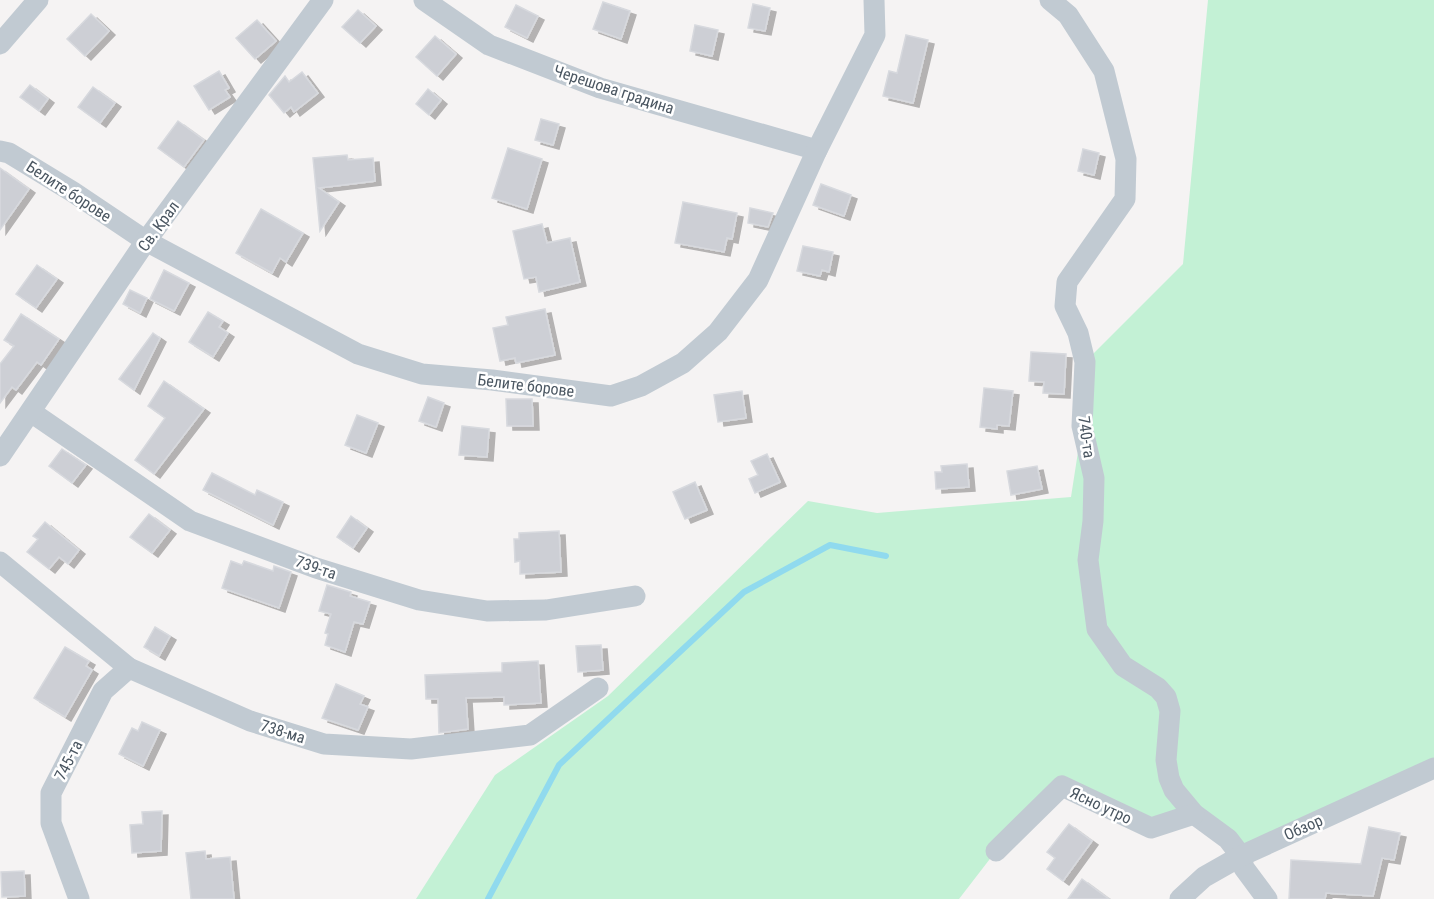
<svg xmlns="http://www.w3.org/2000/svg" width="1434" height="899" viewBox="0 0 1434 899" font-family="'Roboto Condensed',sans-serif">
  <defs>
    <filter id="shadow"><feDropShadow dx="6" dy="4" stdDeviation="0" flood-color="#0004"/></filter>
  </defs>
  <rect width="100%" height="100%" fill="#f5f3f3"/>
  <path fill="#c3f1d5" d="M 1208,0 L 1434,0 L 1434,768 L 1241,856 L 1194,814 L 1151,828 L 1062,786 L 996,851 L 959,899 L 416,899 L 495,775 L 608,696 L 808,501 L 877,513 L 1071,497 L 1082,426 L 1085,362 L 1183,264 Z"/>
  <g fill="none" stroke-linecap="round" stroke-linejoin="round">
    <path stroke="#90daee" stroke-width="6" d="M 488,899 L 559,765 L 744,592 L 830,545 L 886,556"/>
  </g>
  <g fill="#cdcfd5" stroke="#d7d9de" stroke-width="1.5" filter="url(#shadow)">
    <path d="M 603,2 L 630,11 L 621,39 L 593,29 Z"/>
    <path d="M 753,4 L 770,8 L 765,31 L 748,28 Z"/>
    <path d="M 516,5 L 538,16 L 527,38 L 505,27 Z"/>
    <path d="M 358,10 L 376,26 L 360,43 L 342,27 Z"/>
    <path d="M 91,14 L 109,31 L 85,56 L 67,39 Z"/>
    <path d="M 257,20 L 276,41 L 255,59 L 236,38 Z"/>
    <path d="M 695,25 L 718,30 L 712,56 L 690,51 Z"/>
    <path d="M 906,35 L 928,40 L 913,103 L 883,96 L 889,71 L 897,73 Z"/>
    <path d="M 435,36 L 456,54 L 437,76 L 416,57 Z"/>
    <path d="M 219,71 L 229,88 L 225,90 L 230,97 L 209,110 L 194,86 Z"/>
    <path d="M 302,72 L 318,93 L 294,112 L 291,107 L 284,113 L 269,95 L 285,76 L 289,82 Z"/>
    <path d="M 30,85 L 48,99 L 39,111 L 20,97 Z"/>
    <path d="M 93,87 L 115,103 L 100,123 L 78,107 Z"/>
    <path d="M 428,89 L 441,100 L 429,115 L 416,104 Z"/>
    <path d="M 541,119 L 559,124 L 553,145 L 535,140 Z"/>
    <path d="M 178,121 L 204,140 L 184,167 L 158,148 Z"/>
    <path d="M 508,148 L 542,159 L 527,209 L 492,198 Z"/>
    <path d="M 1083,149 L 1099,153 L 1094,175 L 1078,171 Z"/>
    <path d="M 347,155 L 348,160 L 373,158 L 375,181 L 319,188 L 339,202 L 320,231 L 313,158 Z"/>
    <path d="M 0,168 L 29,189 L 0,230 Z"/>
    <path d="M 821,184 L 851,195 L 844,216 L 813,205 Z"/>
    <path d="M 683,202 L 737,213 L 732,239 L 727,238 L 724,252 L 675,243 Z"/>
    <path d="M 750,208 L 773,213 L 768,227 L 748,223 Z"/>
    <path d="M 261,209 L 303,233 L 286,262 L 280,258 L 272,273 L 236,253 Z"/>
    <path d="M 542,224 L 547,243 L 570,238 L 580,282 L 539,292 L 536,277 L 524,279 L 513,231 Z"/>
    <path d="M 803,246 L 833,252 L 829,272 L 822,270 L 820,276 L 797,271 Z"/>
    <path d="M 37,265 L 57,279 L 36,308 L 16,294 Z"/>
    <path d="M 164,270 L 189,283 L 174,311 L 150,299 Z"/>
    <path d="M 130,290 L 147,298 L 140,313 L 123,304 Z"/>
    <path d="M 545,309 L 555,355 L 516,363 L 515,358 L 500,361 L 493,328 L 508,325 L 506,317 Z"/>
    <path d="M 208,312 L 223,321 L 219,327 L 228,333 L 213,357 L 189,342 Z"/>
    <path d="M 21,314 L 59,339 L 41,365 L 37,362 L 16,390 L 12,387 L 0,403 L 0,364 L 14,346 L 4,340 Z"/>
    <path d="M 153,333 L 160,338 L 134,390 L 119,379 Z"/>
    <path d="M 1031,352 L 1066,354 L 1064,394 L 1043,393 L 1044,382 L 1029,381 Z"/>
    <path d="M 164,381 L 204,409 L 154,474 L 135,460 L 165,418 L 148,406 Z"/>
    <path d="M 984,388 L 1013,391 L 1009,426 L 997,425 L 997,429 L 980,427 Z"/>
    <path d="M 742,391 L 746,418 L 718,422 L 714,395 Z"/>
    <path d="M 428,397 L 444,403 L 436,427 L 419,421 Z"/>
    <path d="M 506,399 L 532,399 L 533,426 L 507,426 Z"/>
    <path d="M 357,415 L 378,423 L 366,453 L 345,445 Z"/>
    <path d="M 462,426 L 489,429 L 487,457 L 459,455 Z"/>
    <path d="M 62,449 L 86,465 L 72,483 L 49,466 Z"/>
    <path d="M 767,454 L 780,482 L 755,493 L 749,479 L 758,475 L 751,461 Z"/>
    <path d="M 967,464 L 969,487 L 936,489 L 935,472 L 942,472 L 941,466 Z"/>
    <path d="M 1037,466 L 1042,489 L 1011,495 L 1007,471 Z"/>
    <path d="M 212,473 L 255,495 L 257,490 L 283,502 L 273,525 L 203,490 Z"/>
    <path d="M 695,482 L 707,510 L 685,519 L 673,492 Z"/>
    <path d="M 149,514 L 170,530 L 152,553 L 130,537 Z"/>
    <path d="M 351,516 L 367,528 L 353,548 L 337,537 Z"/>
    <path d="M 45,522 L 79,550 L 68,564 L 59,557 L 49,569 L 27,552 L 38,539 L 33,536 Z"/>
    <path d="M 559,531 L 561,572 L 520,574 L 520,561 L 515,562 L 514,539 L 519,539 L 519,533 Z"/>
    <path d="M 231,561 L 242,565 L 244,561 L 273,571 L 274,566 L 291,572 L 279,608 L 222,588 Z"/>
    <path d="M 327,585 L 351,592 L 350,596 L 370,602 L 363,624 L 354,622 L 345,652 L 325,645 L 328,634 L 325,633 L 331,614 L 319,611 Z"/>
    <path d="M 155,627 L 170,636 L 159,656 L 144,647 Z"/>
    <path d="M 601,645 L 603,670 L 578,672 L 576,646 Z"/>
    <path d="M 65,647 L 89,661 L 86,666 L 92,670 L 65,717 L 34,698 Z"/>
    <path d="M 538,661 L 541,703 L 504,705 L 504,697 L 466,698 L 468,729 L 439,733 L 438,699 L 426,699 L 425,675 L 502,672 L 502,663 Z"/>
    <path d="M 336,684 L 364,696 L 360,704 L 368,707 L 358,730 L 322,718 Z"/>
    <path d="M 142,722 L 160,730 L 143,766 L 119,754 L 132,728 L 138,731 Z"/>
    <path d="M 162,811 L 161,851 L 132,853 L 130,825 L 143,824 L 142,812 Z"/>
    <path d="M 1069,824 L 1092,841 L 1063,881 L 1047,869 L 1055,858 L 1047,852 Z"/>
    <path d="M 1369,827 L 1400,833 L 1394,860 L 1382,858 L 1373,896 L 1326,893 L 1325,899 L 1289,899 L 1291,860 L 1361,864 Z"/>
    <path d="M 205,851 L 206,859 L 230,857 L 234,899 L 191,899 L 186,853 Z"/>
    <path d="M 24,871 L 25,896 L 2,897 L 1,872 Z"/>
    <path d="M 1082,879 L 1109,899 L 1068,899 Z"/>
  </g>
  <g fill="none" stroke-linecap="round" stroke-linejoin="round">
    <g stroke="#c1cad2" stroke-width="21">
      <path d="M 424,0 L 489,45 L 600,88 L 817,150"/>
      <path d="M 1050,0 L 1068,15 L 1104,71 L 1126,159 L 1125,199 L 1067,282 L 1065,306 L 1078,333 L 1085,362 L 1082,426 L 1094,478 L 1093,521 L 1088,560 L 1097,629 L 1123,666 L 1158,688 L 1166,697 L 1170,711 L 1166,760 L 1169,778 L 1174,790 L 1194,814 L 1228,839 L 1241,856 L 1244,868 L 1267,899"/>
      <path d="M 0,44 L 38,0"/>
      <path d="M 0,151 L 9,153 L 73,192 L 146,241 L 358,354 L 422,374 L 492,380 L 611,396 L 641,386 L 683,363 L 718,332 L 758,280 L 817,150 L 875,35 L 874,0"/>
      <path d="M 31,412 L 190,521 L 316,568 L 419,600 L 487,611 L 546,610 L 635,596"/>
      <path d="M 0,456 L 146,241 L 323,0"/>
      <path d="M 0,562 L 129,668 L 250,721 L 324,744 L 411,749 L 530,735 L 598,688"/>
      <path d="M 996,851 L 1062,786 L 1151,828 L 1194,814"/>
      <path d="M 79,899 L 51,823 L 51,793 L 103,691 L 129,668"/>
      <path d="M 1180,899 L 1204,877 L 1241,856 L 1434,768"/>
    </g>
  </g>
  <g text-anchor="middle" stroke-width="5" stroke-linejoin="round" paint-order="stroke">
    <g font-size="16" fill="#4a5661" stroke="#fff">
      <text transform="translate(614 89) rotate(18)" y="6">Черешова градина</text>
      <text transform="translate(69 191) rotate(33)" y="6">Белите борове</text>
      <text transform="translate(158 226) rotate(-54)" y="6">Св. Крал</text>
      <text transform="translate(526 385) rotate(7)" y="6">Белите борове</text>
      <text transform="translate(1087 437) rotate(82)" y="6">740-та</text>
      <text transform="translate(316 567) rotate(19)" y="6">739-та</text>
      <text transform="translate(283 731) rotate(17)" y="6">738-ма</text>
      <text transform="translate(68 760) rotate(-63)" y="6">745-та</text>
      <text transform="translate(1101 805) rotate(25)" y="6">Ясно утро</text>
      <text transform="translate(1303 827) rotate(-24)" y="6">Обзор</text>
    </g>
  </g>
</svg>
